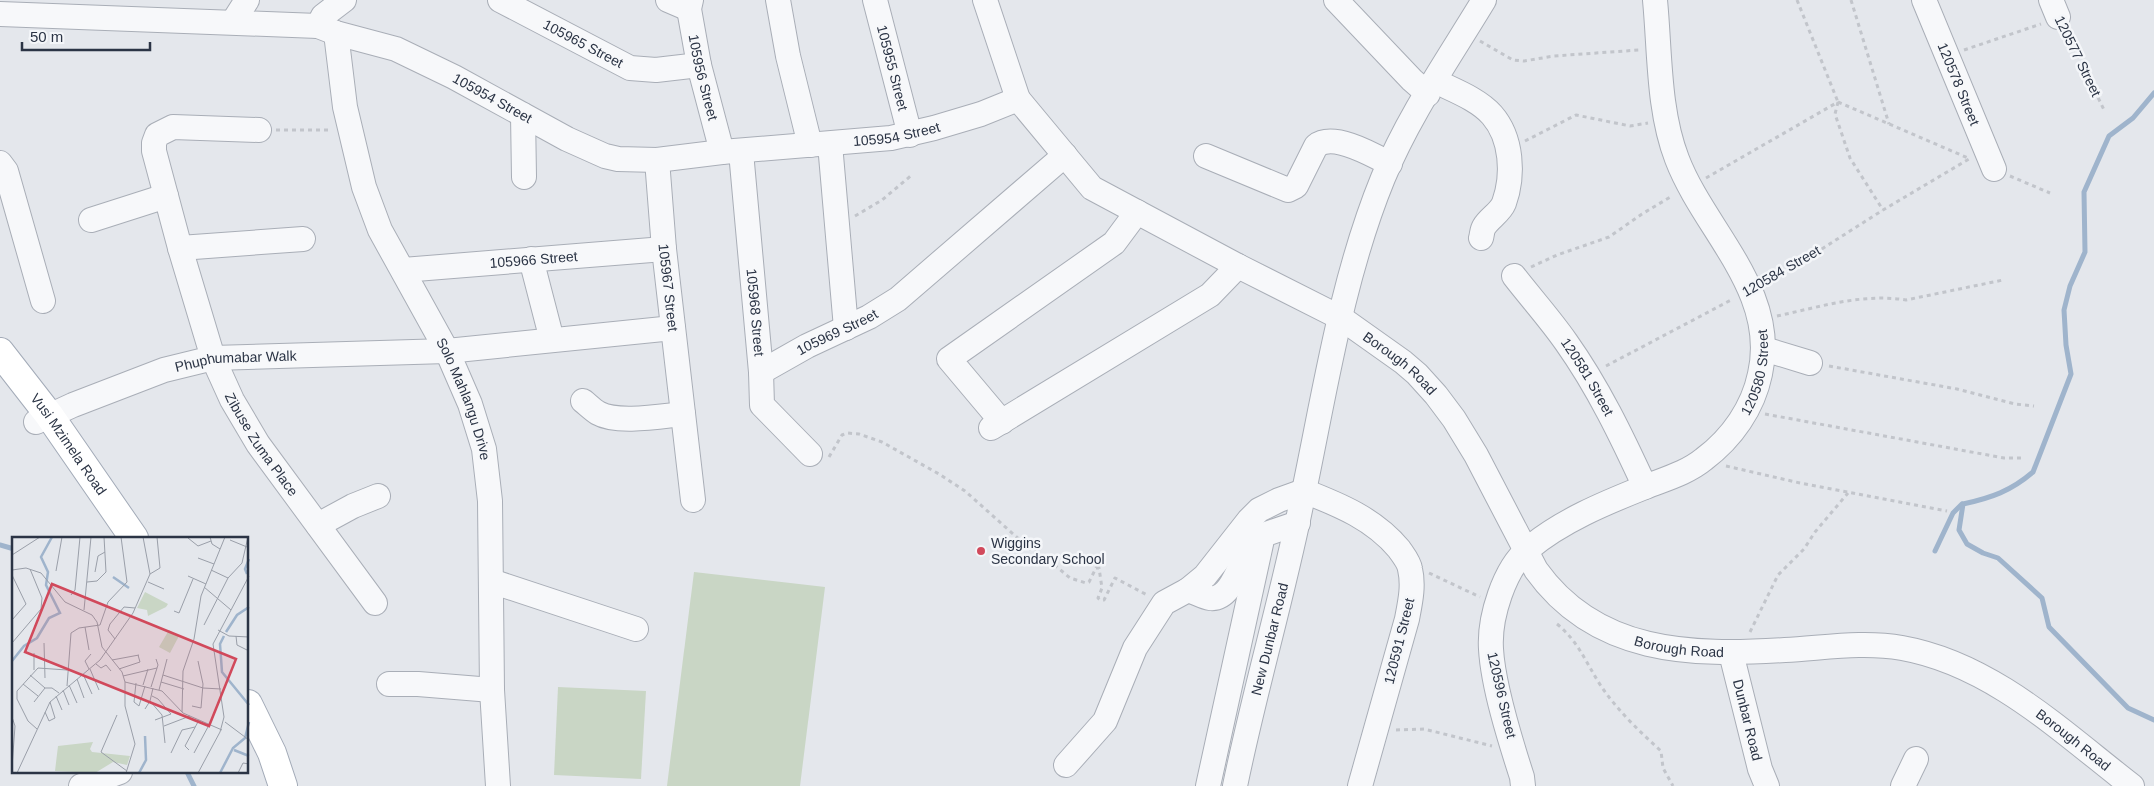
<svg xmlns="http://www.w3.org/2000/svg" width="2154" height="786" viewBox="0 0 2154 786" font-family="Arial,sans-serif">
  <rect width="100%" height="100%" fill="#e4e7ec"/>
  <g fill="#c9d6c5">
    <path d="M 694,572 L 825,587 L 800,786 L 667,786 Z"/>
    <path d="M 558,687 L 646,691 L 641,779 L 554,775 Z"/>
  </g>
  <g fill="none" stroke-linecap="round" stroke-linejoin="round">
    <g stroke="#9fb4cc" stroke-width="5">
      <path d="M 2154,93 L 2133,118 L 2109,136 L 2084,192 L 2085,252 L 2070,286 L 2064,310 L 2066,345 L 2071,374 L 2033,472 C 2011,491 1991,498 1963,504 L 1959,530 L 1967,544 L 1983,553 L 1998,558 L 2042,598 L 2049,627 L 2128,708 L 2154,720"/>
      <path d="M 0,545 L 14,549"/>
      <path d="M 1935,551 L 1953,513 L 1962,504"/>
      <path d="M 187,772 L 194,786"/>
    </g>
    <g stroke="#a9aeb7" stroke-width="26">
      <g id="minor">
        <path id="s1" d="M 500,0 L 630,68 L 656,70 L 699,65"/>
        <path d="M 668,0 L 689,9"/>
        <path id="s2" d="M 691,0 L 689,9 L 699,65 L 722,152"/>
        <path d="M 778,0 L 788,56 L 810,145"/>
        <path id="s3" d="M 875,0 L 910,135"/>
        <path d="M 1336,0 L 1412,80 L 1428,94"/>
        <path id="s4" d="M 1924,0 L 1994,169"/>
        <path d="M 2051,0 L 2058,17"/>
        <path id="s5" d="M 0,14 L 318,26 L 336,33 L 396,49 L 454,77 L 567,139 L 605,156 L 618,159 L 657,160 L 722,152 L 891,138 L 934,128 L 981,114 L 1018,99 L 985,0"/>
        <path d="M 233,22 L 247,0"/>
        <path d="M 318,26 L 323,16 L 344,0"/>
        <path id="s6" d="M 336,33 L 345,107 L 364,187 L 380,230 L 447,351 L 470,404 L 484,449 L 490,501 L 492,690 L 498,786"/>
        <path d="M 1435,81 C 1453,90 1478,99 1492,115 C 1512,138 1514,175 1504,203 C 1500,213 1489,218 1484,227 C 1482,230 1482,235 1481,238"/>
        <path id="s7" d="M 1018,99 L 1092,188 L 1238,266 L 1341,318 L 1403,362 L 1417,374 L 1436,395 L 1454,419 L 1476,455 L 1536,570 C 1596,654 1691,656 1785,650 C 1824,648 1863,641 1902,648 C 1992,664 2062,732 2132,786"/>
        <path d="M 523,115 L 524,177"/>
        <path id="s8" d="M 259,130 L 173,127 L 157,135 L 154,143 L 154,151 L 180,248 L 213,358 L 232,400 L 258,444 L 375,603"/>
        <path d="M 830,144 L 846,328"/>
        <path id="s9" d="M 741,152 L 761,372 L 762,405 L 810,454"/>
        <path d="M 1206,156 L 1288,190 L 1296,186 L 1316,146 C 1333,132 1373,155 1390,164"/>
        <path id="s10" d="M 657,160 L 664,249 L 693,500"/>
        <path d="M 0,163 L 6,171 L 43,301"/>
        <path d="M 91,220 L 166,196"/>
        <path d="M 180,248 L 303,239"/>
        <path d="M 531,259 L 552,340"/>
        <path id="s11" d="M 403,270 L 664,249"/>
        <path id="s12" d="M 1514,276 C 1531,298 1550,319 1566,342 C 1598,387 1622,437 1645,487"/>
        <path d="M 1764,349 L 1810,363"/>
        <path id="s13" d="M 761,372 L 807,346 L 869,317 L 898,299 L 1065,155"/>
        <path d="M 583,401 C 588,405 593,410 598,413 C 617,424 662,416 683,414"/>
        <path id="s14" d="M 36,422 L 73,405 L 164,370 L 213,358 L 447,351 L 673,328"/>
        <path d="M 1002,422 L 949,359 L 1114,243 L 1137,212"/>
        <path d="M 991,428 L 1210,295 L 1238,266"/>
        <path d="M 1304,491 C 1340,505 1374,519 1399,549 C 1403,555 1409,562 1410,569 C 1414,586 1410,603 1407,619 L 1360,786"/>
        <path d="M 318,525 L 353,506 L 378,496"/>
        <path d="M 491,581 L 636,629"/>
        <path d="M 1188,590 C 1195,592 1203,597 1210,598 C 1234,601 1241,554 1255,541"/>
        <path id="s15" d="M 1731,653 L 1760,769 L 1767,786"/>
        <path d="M 389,684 L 418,684 L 492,690"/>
        <path d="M 1066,765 L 1105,721 L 1135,648 L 1164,603 L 1188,590 L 1205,576 L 1249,520 L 1259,510 L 1279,500 L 1304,491"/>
        <path d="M 81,786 L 120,772"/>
        <path d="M 1208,786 L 1263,535 L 1298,523"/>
        <path id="s16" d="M 1235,786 C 1254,693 1281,602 1300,510 C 1324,399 1340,283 1383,178 C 1409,115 1449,58 1484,0"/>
        <path id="s17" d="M 1523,786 L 1522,777 C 1510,740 1493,686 1491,649 C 1489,618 1504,569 1528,549 C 1561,521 1605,503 1645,487 C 1665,479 1687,473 1704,459 C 1732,438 1753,408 1760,374 C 1779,291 1704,230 1677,159 C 1658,110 1660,52 1655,0"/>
        <path d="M 1903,786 L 1916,759"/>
      </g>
    </g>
    <g stroke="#a3abb8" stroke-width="30">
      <g id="major">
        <path id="s18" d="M 0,352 L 49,415 L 134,538"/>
        <path d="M 248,704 L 272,753 L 283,786"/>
      </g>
    </g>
    <g stroke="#c2c5cb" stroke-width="3" stroke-dasharray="4 4" stroke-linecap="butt">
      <path d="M 1797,0 L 1838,102"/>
      <path d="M 1851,0 L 1889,124"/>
      <path d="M 2067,33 L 2105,112"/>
      <path d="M 1480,41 L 1513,60 L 1524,61 L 1554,56 L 1639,50"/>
      <path d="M 1964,50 L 2041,24"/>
      <path d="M 1838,102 L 1968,158"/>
      <path d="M 1838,102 L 1835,114 L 1850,158 L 1883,210"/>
      <path d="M 276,130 L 330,130"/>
      <path d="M 1525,141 L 1576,115 L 1630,126 L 1648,123"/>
      <path d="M 2010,176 L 2050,193"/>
      <path d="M 1706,178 L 1838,102"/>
      <path d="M 855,216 L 882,200 L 913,174"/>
      <path d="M 1531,267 L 1557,255 L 1609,237 L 1642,214 L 1672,196"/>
      <path d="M 1766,280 L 1795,266 L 1883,210 L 1969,159"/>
      <path d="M 1777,316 C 1820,307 1862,293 1906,300 L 2003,280"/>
      <path d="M 1606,366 L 1733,299"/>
      <path d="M 1829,366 L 1957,389 L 2015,404 L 2034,406"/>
      <path d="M 1765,414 L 2004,458 L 2023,458"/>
      <path d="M 829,457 L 842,435 L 847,433 L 859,434 L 882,442 L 939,474 L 965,491 L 1030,549 L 1045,557 L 1070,578 L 1086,583 L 1089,582 L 1096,568 L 1099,568 L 1102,588 L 1098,598 L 1100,600 L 1104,600 L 1115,578 L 1147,595"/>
      <path d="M 1726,466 L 1800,483 L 1947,511"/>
      <path d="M 1429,573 L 1480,597"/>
      <path d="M 1557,624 C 1579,642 1586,663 1601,686 C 1617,710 1640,732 1661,751 L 1663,768 L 1673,786"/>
      <path d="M 1750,632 L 1778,575 L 1804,549 L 1815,532 L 1848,493"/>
      <path d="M 1396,730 L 1424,729 L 1492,746"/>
    </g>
    <use href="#minor" stroke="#f7f8fa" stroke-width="24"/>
    <use href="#major" stroke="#fff" stroke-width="28"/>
  </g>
  <circle fill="#d1495b" stroke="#f4f6f9" stroke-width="2" cx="981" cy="551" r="5"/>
  <g text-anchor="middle" stroke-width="5" stroke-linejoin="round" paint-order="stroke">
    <g font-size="14" fill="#2b3445" stroke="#f4f6f9">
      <text dy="5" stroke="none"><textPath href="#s1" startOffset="94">105965 Street</textPath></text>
      <text transform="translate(2078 56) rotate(64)" y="5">120577 Street</text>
      <text dy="5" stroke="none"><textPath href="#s3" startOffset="70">105955 Street</textPath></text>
      <text dy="5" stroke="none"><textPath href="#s2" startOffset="79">105956 Street</textPath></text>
      <text dy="5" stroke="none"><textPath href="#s4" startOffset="91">120578 Street</textPath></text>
      <text dy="5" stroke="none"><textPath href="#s5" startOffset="508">105954 Street</textPath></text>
      <text dy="5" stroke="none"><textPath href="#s5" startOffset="928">105954 Street</textPath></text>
      <text dy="5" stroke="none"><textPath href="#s11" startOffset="131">105966 Street</textPath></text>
      <text transform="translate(1781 271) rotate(-30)" y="5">120584 Street</text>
      <text dy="5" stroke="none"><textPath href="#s10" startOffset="128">105967 Street</textPath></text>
      <text dy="5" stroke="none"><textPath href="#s9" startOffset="161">105968 Street</textPath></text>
      <text dy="5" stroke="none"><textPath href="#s13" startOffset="86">105969 Street</textPath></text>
      <text dy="5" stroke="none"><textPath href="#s14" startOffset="211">Phuphumabar Walk</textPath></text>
      <text dy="5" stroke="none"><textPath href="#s7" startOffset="471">Borough Road</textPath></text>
      <text dy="5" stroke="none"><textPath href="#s17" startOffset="554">120580 Street</textPath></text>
      <text dy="5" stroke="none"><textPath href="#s12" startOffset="125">120581 Street</textPath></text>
      <text dy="5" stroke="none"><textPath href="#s6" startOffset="392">Solo Mahlangu Drive</textPath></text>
      <text dy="5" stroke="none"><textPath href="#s8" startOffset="435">Zibuse Zuma Place</textPath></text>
      <text dy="5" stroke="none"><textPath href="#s18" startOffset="115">Vusi Mzimela Road</textPath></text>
      <text dy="5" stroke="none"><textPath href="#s16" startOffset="151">New Dunbar Road</textPath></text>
      <text transform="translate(1399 641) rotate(-76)" y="5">120591 Street</text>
      <text dy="5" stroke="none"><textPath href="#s7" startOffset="890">Borough Road</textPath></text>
      <text transform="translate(1502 695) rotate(77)" y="5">120596 Street</text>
      <text dy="5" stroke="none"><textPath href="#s15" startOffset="69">Dunbar Road</textPath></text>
      <text dy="5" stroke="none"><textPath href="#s7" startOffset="1310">Borough Road</textPath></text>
    </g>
    <g font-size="14" fill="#2b3445" stroke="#f4f6f9" text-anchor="start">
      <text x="991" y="548">Wiggins<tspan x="991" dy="16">Secondary School</tspan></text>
    </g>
  </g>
  <g transform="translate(12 537)">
    <rect width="236" height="236" fill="#e4e7ec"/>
    <path d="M 133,55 L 156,67 L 154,70 L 136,79 L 135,73 L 125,71 ZM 157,93 L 167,99 L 158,116 L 147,110 ZM 81,205 L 78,212 L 80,215 L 118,219 L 115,228 L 101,225 L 83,236 L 43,234 L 46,209 Z" fill="#c9d6c5"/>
    <path fill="none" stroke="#9fb4cc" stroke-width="2.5" d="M 235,37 L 233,32 L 237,22M 101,40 L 117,51M 214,95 L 225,78 L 237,70M 212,99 L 208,107 L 210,135 L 237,168M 0,124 L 12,109 L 25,101 L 37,81 L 48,76 L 34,48 L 36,35 L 29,20 L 40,0M 222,213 L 237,219M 127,236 L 134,223 L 133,199M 208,236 L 221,211 L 233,201 L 237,185"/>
    <path fill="none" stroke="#9a9fa9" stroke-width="1" d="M 198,0 L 200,7 L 208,12M 176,1 L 186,9 L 199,4M 218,3 L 235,10M 0,18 L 28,0M 186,21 L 202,27M 0,33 L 14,31 L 29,36 L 53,65 L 80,78 L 85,85 L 90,110 L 110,135 L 113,145M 199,33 L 216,41M 44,34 L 50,0M 83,35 L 86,19 L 93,15M 138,37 L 148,31 L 145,0M 0,38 L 14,67 L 0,83M 176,39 L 194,47M 75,45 L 85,44 L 94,35 L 92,0M 136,45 L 152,52M 192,50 L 219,73M 59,58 L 63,53 L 68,0M 72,73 L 79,0M 162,74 L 167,76 L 181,42M 192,88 L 216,41 L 230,26 L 236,0M 73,90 L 77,113M 206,93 L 217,99 L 237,100M 224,99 L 225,108 L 237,114M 103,102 L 96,93 L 98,87 L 112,70 L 123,71M 0,106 L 29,72 L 30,61 L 18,32M 32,106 L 33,141M 22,116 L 22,133M 100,123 L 127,118M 84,127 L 89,131 L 94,128 L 99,134M 77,132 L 73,124 L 79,117M 78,132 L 87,153M 107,132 L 128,125 L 126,118M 71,137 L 80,157M 18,138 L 33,151M 151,138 L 191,151 L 209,152M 111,139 L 145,131M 65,142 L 72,161M 149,145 L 172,152M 124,146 L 122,165 L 127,169 L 133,149M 11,147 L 26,159M 57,148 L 65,166M 131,148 L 136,132M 55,149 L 59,96 L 67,91 L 88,88 L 96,65 L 115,45 L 109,0M 139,150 L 146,128 L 144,122M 51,153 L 57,168M 147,153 L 155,122M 44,159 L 50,173M 140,159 L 146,162 L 159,177 L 143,183M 138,164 L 150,178 L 153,206M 22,165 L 33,151 L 40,151 L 47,156M 180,169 L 189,171 L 191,147 L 186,124M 133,172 L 138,164 L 141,151M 33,175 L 37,184 L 43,181 L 38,165M 170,175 L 171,134 L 182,102 L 189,59 L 213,0M 105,178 L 89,215 L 115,234M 0,180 L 3,189 L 0,230M 213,185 L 237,203M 152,189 L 178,179M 25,192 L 16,184 L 5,162 L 5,154 L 26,131 L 55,133M 177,213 L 173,209 L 187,183M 159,216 L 170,193 L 183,190M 182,216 L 197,188M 5,236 L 38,165 L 88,123 L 121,76 L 138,37 L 131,0M 114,236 L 123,207 L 113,169 L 113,145 L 150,154 L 171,176 L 210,193M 186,236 L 208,195 L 212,180 L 201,107 L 237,39M 226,236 L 231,226 L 237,227"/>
    <path fill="#d1495b" fill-opacity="0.15" stroke="#d1495b" stroke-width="2.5" d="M 40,47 L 224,122 L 197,189 L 13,115 Z"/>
    <rect width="236" height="236" fill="none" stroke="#2b3445" stroke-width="2.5"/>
  </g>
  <path d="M22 42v8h128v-8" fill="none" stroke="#2b3445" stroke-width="2.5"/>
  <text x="30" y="42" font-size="15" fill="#2b3445" stroke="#f4f6f9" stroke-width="4" paint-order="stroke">50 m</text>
</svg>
